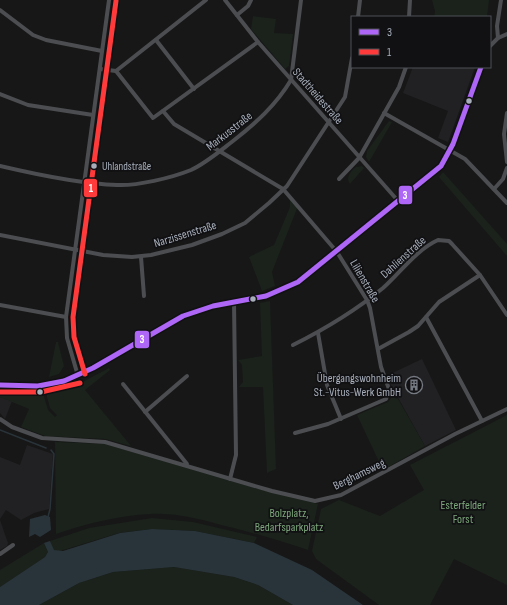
<svg xmlns="http://www.w3.org/2000/svg" width="507" height="605" viewBox="0 0 507 605" font-family="'Sofia Sans Condensed',sans-serif">
  <rect width="100%" height="100%" fill="#171717"/>
  <g fill="#212123">
    <path d="M 413,67 L 475,67 L 448,142 L 438,138 L 448,111 L 403,93 Z"/>
    <path d="M 422,359 L 456,430 L 425,446 L 386,376 Z"/>
    <path d="M 0,397 L 12,401 L 5,419 L 0,413 Z"/>
    <path d="M 27,445 L 53,454 L 49,509 L 34,513 L 21,520 L 6,510 L 0,519 L 0,457 L 20,465 Z"/>
    <path d="M 0,520 L 8,543 L 7,546 L 0,550 Z"/>
  </g>
  <g fill="#1a221b">
    <path d="M 432,0 L 489,0 L 487,17 L 434,17 L 435,11 Z"/>
    <path d="M 253,16 L 276,19 L 274,33 L 293,34 L 289,66 L 285,69 L 251,29 Z"/>
    <path d="M 389,121 L 392,122 L 369,162 L 366,157 L 367,151 Z"/>
    <path d="M 362,166 L 364,168 L 350,184 C 345,177 351,171 356,167 Z"/>
    <path d="M 443,172 L 507,244 L 507,256 L 439,177 Z"/>
    <path d="M 290,196 L 298,206 L 272,272 L 275,286 L 262,291 L 249,257 L 274,245 L 290,207 Z"/>
    <path d="M 270,301 L 276,469 L 267,473 L 263,387 L 239,387 L 243,382 L 242,365 L 238,360 L 262,356 L 260,303 Z"/>
    <path d="M 56,342 L 58,342 L 64,366 L 59,374 L 49,377 Z"/>
    <path d="M 109,368 L 110,370 L 85,390 L 131,446 L 105,439 L 45,436 L 21,427 L 29,409 L 0,397 L 0,391 L 43,393 L 48,410 L 55,417 L 57,415 L 50,408 L 47,397 L 47,392 L 77,385 Z"/>
    <path d="M 392,397 L 398,399 L 425,446 L 383,470 L 357,415 L 388,402 Z"/>
    <path d="M 507,415 L 507,585 L 454,559 L 430,605 L 379,605 L 316,559 L 312,551 L 321,509 L 339,500 L 380,516 L 424,490 L 410,465 Z"/>
    <path d="M 55,442 L 105,444 L 255,488 L 318,504 L 308,550 C 278,540 248,531 217,524 C 196,518 173,513 151,514 C 119,515 86,524 56,534 Z"/>
    <path d="M 152,518 L 193,522 L 257,537 L 254,543 L 195,531 L 152,529 L 119,533 L 57,552 L 53,550 L 50,541 L 89,528 Z"/>
    <path d="M 44,543 L 48,552 L 45,557 L 0,587 L 0,570 Z"/>
    <path d="M 174,567 L 234,577 L 258,585 L 293,605 L 39,605 L 79,583 L 113,572 Z"/>
  </g>
  <g fill="#29343a">
    <path d="M 45,515 L 50,517 L 51,530 L 40,537 L 35,534 L 29,537 L 30,519 Z"/>
    <path d="M 152,529 L 195,531 L 254,543 L 312,570 L 363,605 L 293,605 L 258,585 L 234,577 L 174,567 L 113,572 L 79,583 L 39,605 L 0,605 L 0,587 L 45,557 L 48,552 L 44,543 L 50,541 L 54,550 L 63,551 L 120,533 Z"/>
  </g>
  <g fill="none" stroke-linecap="round" stroke-linejoin="round">
    <g stroke="#29343a" stroke-width="1.5">
      <path d="M 0,430 L 46,448"/>
      <path d="M 48,517 L 50,509 L 54,454 L 51,450"/>
    </g>
    <g stroke="#4b4d50" stroke-width="4">
      <path d="M 225,0 L 258,42 L 399,202"/>
      <path d="M 0,10 L 33,35 L 46,40 L 102,51"/>
      <path d="M 237,15 L 248,6 L 251,0"/>
      <path d="M 358,17 L 360,0"/>
      <path d="M 409,17 L 410,0"/>
      <path d="M 498,38 L 497,26 L 501,0"/>
      <path d="M 156,40 L 194,89"/>
      <path d="M 490,46 L 498,38 L 507,34"/>
      <path d="M 100,69 L 116,71 L 206,0"/>
      <path d="M 116,71 L 153,118 L 258,42"/>
      <path d="M 0,94 L 28,105 L 93,115"/>
      <path d="M 163,111 L 174,124 L 283,189 L 337,252 L 367,300 L 370,308 L 381,367 L 389,389 L 386,399 L 328,424 L 295,433"/>
      <path d="M 384,113 L 465,159 L 507,203"/>
      <path d="M 507,113 L 504,134 L 507,162"/>
      <path d="M 0,166 C 34,174 82,184 117,185 C 137,186 171,178 191,170 C 206,163 220,151 233,141 C 256,123 276,105 291,80 L 301,0"/>
      <path d="M 339,179 L 359,158 L 399,87 L 406,67"/>
      <path d="M 494,189 L 503,179 L 507,168"/>
      <path d="M 0,235 L 103,255 L 132,257 L 151,255 L 192,245 L 222,234 L 245,223 L 269,203 L 287,186 L 345,97 L 352,58"/>
      <path d="M 141,257 L 144,296"/>
      <path d="M 0,305 L 66,317"/>
      <path d="M 426,317 L 482,421"/>
      <path d="M 318,333 L 327,385 L 341,419"/>
      <path d="M 293,345 C 325,329 355,311 383,288 C 400,273 416,250 438,240 L 449,241 L 452,244 L 480,275 L 507,315"/>
      <path d="M 378,349 L 409,332 L 418,326 L 439,302 L 480,275"/>
      <path d="M 78,376 L 67,338 L 66,317 L 109,0"/>
      <path d="M 123,384 L 187,464"/>
      <path d="M 0,385 L 38,386 L 64,381 L 93,368 L 183,316 L 213,306 L 266,296 L 283,289 L 298,282 L 317,267 L 441,166 L 453,144 L 481,67"/>
      <path d="M 145,412 L 187,376"/>
      <path d="M 0,419 L 12,427 L 42,438 L 105,442 L 272,491 L 315,501 L 341,495 L 455,434 L 507,409"/>
      <path d="M 230,479 L 236,455 L 234,302"/>
      <path d="M 0,554 L 13,545"/>
    </g>
    <g stroke="#111113" stroke-width="8">
      <path id="bus-1" d="M 0,385 L 38,386 L 64,381 L 93,368 L 183,316 L 213,306 L 266,296 L 298,282 L 441,166 L 453,144 L 481,67"/>
    </g>
    <g stroke="#111113" stroke-width="8">
      <g id="bus-2">
        <path d="M 85,374 L 74,337 L 73,317 L 116,1"/>
        <path d="M 0,392 L 41,392 L 80,383"/>
      </g>
    </g>
    <use href="#bus-1" stroke="#ad66f5" stroke-width="5"/>
    <use href="#bus-2" stroke="#ff3a3a" stroke-width="5"/>
  </g>
  <defs>
    <g id="building-ring" transform="scale(0.9)"><circle r="9.5" fill="#111113" stroke="#757981" stroke-width="1.5"/><path d="M-4-6H4V6H1V3H-1V6H-4ZM-2.5-4.3h1.7v1.8h-1.7ZM.8-4.3h1.7v1.8H.8ZM-2.5-1h1.7V.8h-1.7ZM.8-1h1.7V.8H.8Z" fill="#757981"/></g>
  </defs>
  <g fill-rule="evenodd">
    <use href="#building-ring" x="414" y="385"/>
  </g>
  <g fill="#a7aeba" stroke="#111113" stroke-width="1.5">
    <circle cx="469" cy="101" r="3.5"/>
    <circle cx="94" cy="166" r="3.5"/>
    <circle cx="253" cy="299" r="3.5"/>
    <circle cx="40" cy="392" r="3.5"/>
  </g>
  <g text-anchor="middle" stroke-width="3.5" stroke-linejoin="round" paint-order="stroke">
    <g font-size="11" fill="#a7aeba" stroke="#111113" text-anchor="start">
      <text x="102" y="170">Uhlandstraße</text>
    </g>
    <g font-size="12" fill="#a7aeba" stroke="#111113">
      <text transform="translate(318 96) rotate(49)" y="4">Stadtheidestraße</text>
      <text transform="translate(229 131) rotate(-38)" y="4">Markusstraße</text>
      <text transform="translate(185 234) rotate(-17)" y="4">Narzissenstraße</text>
      <text transform="translate(403 257) rotate(-42)" y="4">Dahlienstraße</text>
      <text transform="translate(365 281) rotate(60)" y="4">Lilienstraße</text>
      <text transform="translate(359 474) rotate(-26)" y="4">Berghamsweg</text>
    </g>
    <g font-size="12" fill="#a7aeba" stroke="#111113" text-anchor="end">
      <text x="401" y="382">Übergangswohnheim<tspan x="401" dy="14">St.-Vitus-Werk GmbH</tspan></text>
    </g>
    <g font-size="12" fill="#7da77c" stroke="#111113">
      <text x="463" y="509">Esterfelder<tspan x="463" dy="14">Forst</tspan></text>
      <text x="289" y="517">Bolzplatz,<tspan x="289" dy="14">Bedarfsparkplatz</tspan></text>
    </g>
  </g>
  <g stroke="#111113" stroke-width="1.5">
    <rect x="83" y="178" width="15" height="20" rx="4" fill="#ff3a3a"/>
    <rect x="398" y="185" width="15" height="20" rx="4" fill="#ad66f5"/>
    <rect x="134" y="330" width="16" height="19" rx="4" fill="#ad66f5"/>
  </g>
  <g font-size="11" text-anchor="middle" font-weight="bold" fill="#fff">
    <text x="91" y="192">1</text>
    <text x="405" y="199">3</text>
    <text x="142" y="343">3</text>
  </g>
  <rect x="351" y="16" width="140" height="52" fill="#111113" stroke="#4d5056"/>
  <rect x="359" y="29" width="20" height="6" fill="#ad66f5" stroke="#4d5056"/>
  <text x="387" y="36" font-size="12" fill="#a7aeba">3</text>
  <rect x="359" y="49" width="20" height="6" fill="#ff3a3a" stroke="#4d5056"/>
  <text x="387" y="56" font-size="12" fill="#a7aeba">1</text>
</svg>
